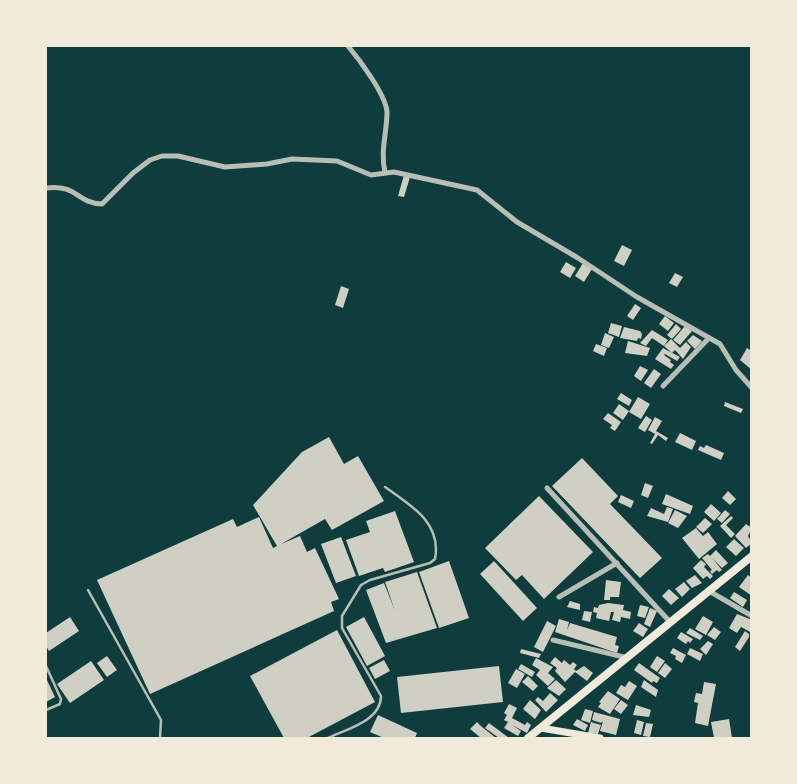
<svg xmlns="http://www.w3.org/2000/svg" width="797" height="784" viewBox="0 0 797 784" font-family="'Asap Condensed',sans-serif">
  <rect width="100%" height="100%" fill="#0f3d3e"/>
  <g fill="#cfcfc3">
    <path d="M 404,175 L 410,177 L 404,197 L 398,196 Z"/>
    <path d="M 622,245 L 632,250 L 624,266 L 614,261 Z"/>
    <path d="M 566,262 L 576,268 L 570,278 L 560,272 Z"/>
    <path d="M 583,263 L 592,269 L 584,282 L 575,276 Z"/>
    <path d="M 675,273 L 683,277 L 677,287 L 669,283 Z"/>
    <path d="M 341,286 L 349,289 L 343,308 L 335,305 Z"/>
    <path d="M 635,304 L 641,308 L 633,320 L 627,316 Z"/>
    <path d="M 665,316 L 674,323 L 668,331 L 659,324 Z"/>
    <path d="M 611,323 L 622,326 L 619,337 L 608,333 Z"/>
    <path d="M 676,324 L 681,329 L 672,339 L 667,335 Z"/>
    <path d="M 685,326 L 692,331 L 680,345 L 673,340 Z"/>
    <path d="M 624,327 L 640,331 L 642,334 L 641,339 L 638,338 L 637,341 L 620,338 Z"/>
    <path d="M 652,330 L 668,340 L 664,346 L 652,338 L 646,346 L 640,343 Z"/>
    <path d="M 605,333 L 614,337 L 609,348 L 601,345 Z"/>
    <path d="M 693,335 L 702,341 L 695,349 L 687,341 Z"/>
    <path d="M 671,339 L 680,348 L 686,342 L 691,347 L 683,359 L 675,350 L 672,353 L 664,346 Z"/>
    <path d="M 628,341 L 650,348 L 647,356 L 625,353 Z"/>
    <path d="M 596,344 L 607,348 L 604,356 L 593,351 Z"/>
    <path d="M 663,348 L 680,357 L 677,361 L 665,354 L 664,355 L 671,360 L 670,362 L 674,365 L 671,369 L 655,359 Z"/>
    <path d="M 747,348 L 752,351 L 752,370 L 740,360 Z"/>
    <path d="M 640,366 L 648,370 L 641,381 L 634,376 Z"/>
    <path d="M 654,369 L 661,374 L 651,388 L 644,383 Z"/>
    <path d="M 621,393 L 632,400 L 629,406 L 617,399 Z"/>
    <path d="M 638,397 L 650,404 L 641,419 L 629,412 Z"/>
    <path d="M 725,402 L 743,409 L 741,413 L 724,406 Z"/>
    <path d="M 619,404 L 629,411 L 623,420 L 613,413 Z"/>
    <path d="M 608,413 L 621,422 L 615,431 L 610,428 L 612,425 L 603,419 Z"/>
    <path d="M 646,416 L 652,420 L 645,432 L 638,428 Z"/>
    <path d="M 655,417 L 662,421 L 656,431 L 668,438 L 666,441 L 658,435 L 652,444 L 650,443 L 655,434 L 648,430 Z"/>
    <path d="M 680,433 L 696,441 L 692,450 L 675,442 Z"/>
    <path d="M 329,437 L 344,464 L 358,456 L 384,501 L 332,530 L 325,519 L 281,544 L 300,536 L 307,552 L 315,548 L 339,599 L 331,602 L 334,611 L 150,694 L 97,580 L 233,519 L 237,527 L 259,517 L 273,548 L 277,546 L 253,505 L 302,452 Z"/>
    <path d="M 706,445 L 724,453 L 721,460 L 698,450 L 700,446 L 704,448 Z"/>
    <path d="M 582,458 L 618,496 L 610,504 L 662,558 L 640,578 L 552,486 Z"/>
    <path d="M 645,483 L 653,486 L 648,498 L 641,495 Z"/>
    <path d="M 728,491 L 736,499 L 730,505 L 722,498 Z"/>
    <path d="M 666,494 L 693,506 L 690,514 L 662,504 Z"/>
    <path d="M 621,495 L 634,501 L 631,508 L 618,502 Z"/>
    <path d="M 539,496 L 593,552 L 544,599 L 522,575 L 516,580 L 485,548 Z"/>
    <path d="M 711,504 L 721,513 L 714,521 L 704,512 Z"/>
    <path d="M 667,507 L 673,509 L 668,522 L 647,516 L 651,508 L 664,514 Z"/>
    <path d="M 675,510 L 687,516 L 678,528 L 668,523 Z"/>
    <path d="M 725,510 L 730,514 L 722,523 L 717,519 Z"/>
    <path d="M 395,511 L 414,562 L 385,572 L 383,568 L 359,576 L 346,540 L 370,532 L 366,521 Z"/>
    <path d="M 731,516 L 733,518 L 726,525 L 735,534 L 731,538 L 720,526 Z"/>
    <path d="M 705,518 L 712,524 L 703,533 L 696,527 Z"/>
    <path d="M 746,524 L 752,528 L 748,536 L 752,543 L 746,548 L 735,536 Z"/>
    <path d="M 696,528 L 703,536 L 708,532 L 717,544 L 699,559 L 682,538 Z"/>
    <path d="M 341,537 L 356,576 L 336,583 L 321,544 Z"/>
    <path d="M 734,539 L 744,548 L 736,556 L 726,547 Z"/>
    <path d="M 716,550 L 728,563 L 722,568 L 712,558 L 722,570 L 719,572 L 717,570 L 712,574 L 710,571 L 712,570 L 702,558 L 708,554 L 710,556 Z"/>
    <path d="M 701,560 L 706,564 L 704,567 L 713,576 L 710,579 L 707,576 L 703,579 L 693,568 Z"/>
    <path d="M 449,561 L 469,618 L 439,628 L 419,572 Z"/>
    <path d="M 494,561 L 537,608 L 523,621 L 480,574 Z"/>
    <path d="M 417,572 L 437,628 L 386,643 L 366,590 L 384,583 L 395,611 L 385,582 Z"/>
    <path d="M 695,575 L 702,583 L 692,588 L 686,581 Z"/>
    <path d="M 748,575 L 752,578 L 752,596 L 739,587 Z"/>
    <path d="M 606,580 L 621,582 L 619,597 L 610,597 L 610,600 L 604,600 Z"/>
    <path d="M 684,582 L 690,589 L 682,597 L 675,589 Z"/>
    <path d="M 669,589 L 679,598 L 671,605 L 662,596 Z"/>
    <path d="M 734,592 L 747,600 L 743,607 L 730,598 Z"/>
    <path d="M 570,601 L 580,604 L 580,610 L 567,607 Z"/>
    <path d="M 608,603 L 624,605 L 623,610 L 631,612 L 630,619 L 621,617 L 620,622 L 612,620 L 614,612 L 611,612 L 609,621 L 596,618 L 597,613 L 593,612 L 594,607 L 598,608 L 599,605 Z"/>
    <path d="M 640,605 L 649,607 L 645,618 L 637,616 Z"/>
    <path d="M 650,608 L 657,611 L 650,627 L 644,624 Z"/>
    <path d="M 584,611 L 592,612 L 590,622 L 582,620 Z"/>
    <path d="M 737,614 L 752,620 L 752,633 L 741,627 L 737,633 L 729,628 Z"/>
    <path d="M 703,616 L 713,622 L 706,635 L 695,629 Z"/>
    <path d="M 70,617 L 79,631 L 49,651 L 46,646 L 46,633 Z"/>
    <path d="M 364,617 L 385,656 L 367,666 L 346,627 Z"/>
    <path d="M 559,619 L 569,622 L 567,630 L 570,623 L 617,637 L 615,645 L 619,646 L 617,653 L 555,632 Z"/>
    <path d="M 547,621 L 556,626 L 543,652 L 534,647 Z"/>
    <path d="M 639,623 L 648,629 L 643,637 L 633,631 Z"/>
    <path d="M 714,627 L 721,632 L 715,640 L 707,635 Z"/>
    <path d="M 690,628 L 703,636 L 700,640 L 686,633 Z"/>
    <path d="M 337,630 L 375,702 L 307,738 L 284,738 L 250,676 Z"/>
    <path d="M 745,631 L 749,634 L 749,637 L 740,651 L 735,647 Z"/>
    <path d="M 681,632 L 693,639 L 690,643 L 688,641 L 686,644 L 677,638 Z"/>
    <path d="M 708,641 L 713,644 L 706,655 L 700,649 Z"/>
    <path d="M 673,648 L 686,655 L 682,663 L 675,659 L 676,656 L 670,653 Z"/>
    <path d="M 690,648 L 703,654 L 700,661 L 687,654 Z"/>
    <path d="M 521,649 L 541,654 L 539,658 L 520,653 Z"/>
    <path d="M 107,656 L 117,670 L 107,677 L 97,663 Z"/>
    <path d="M 657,656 L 665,661 L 657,672 L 650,667 Z"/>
    <path d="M 555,657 L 562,663 L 564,660 L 570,665 L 573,662 L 577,665 L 574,669 L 576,671 L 584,666 L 593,673 L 587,681 L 575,672 L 565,682 L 555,671 L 557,668 L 550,663 Z"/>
    <path d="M 536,658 L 553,667 L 548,673 L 555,679 L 548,686 L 536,675 L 540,670 L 532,665 Z"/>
    <path d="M 384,660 L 390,671 L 375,679 L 369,668 Z"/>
    <path d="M 91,661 L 104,680 L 70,703 L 57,684 Z"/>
    <path d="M 639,663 L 660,678 L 657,683 L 653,681 L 652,683 L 634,670 Z"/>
    <path d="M 665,663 L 672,669 L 665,678 L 658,673 Z"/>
    <path d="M 521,664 L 535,672 L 532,677 L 518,669 Z"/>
    <path d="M 499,666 L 503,702 L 401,713 L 397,677 Z"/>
    <path d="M 516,669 L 525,674 L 517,688 L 508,683 Z"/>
    <path d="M 528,676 L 538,686 L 533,691 L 522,682 Z"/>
    <path d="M 46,678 L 55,697 L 46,702 Z"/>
    <path d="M 556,680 L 566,689 L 559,696 L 547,688 Z"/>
    <path d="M 644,680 L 658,690 L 656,697 L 641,687 Z"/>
    <path d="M 629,681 L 637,686 L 628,700 L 616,693 L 621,685 L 625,687 Z"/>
    <path d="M 704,682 L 716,684 L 708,726 L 695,723 L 698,703 L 694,702 L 696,693 L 702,694 Z"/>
    <path d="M 608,691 L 620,699 L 610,714 L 598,707 L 601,703 L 599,702 Z"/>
    <path d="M 550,693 L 558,700 L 546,712 L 535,700 L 538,697 L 543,701 Z"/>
    <path d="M 530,700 L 541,710 L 535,719 L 523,709 Z"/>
    <path d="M 621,700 L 628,705 L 621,714 L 614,709 Z"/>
    <path d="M 509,704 L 517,708 L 512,718 L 525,725 L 527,722 L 531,725 L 527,733 L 512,725 L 521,731 L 518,736 L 504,728 L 508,722 L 504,720 L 507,715 L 504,713 Z"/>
    <path d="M 636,705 L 651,710 L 649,717 L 633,715 Z"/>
    <path d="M 585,709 L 593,711 L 590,723 L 581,720 Z"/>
    <path d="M 594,712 L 620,719 L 616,735 L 600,731 L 603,721 L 601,723 L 592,720 Z"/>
    <path d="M 378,715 L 417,733 L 415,738 L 384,738 L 370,732 Z"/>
    <path d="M 577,719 L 588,725 L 585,731 L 573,725 Z"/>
    <path d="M 729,719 L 732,738 L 714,738 L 711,722 Z"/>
    <path d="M 637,720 L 644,722 L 641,735 L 634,733 Z"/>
    <path d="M 477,722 L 482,727 L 496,738 L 481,738 L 470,729 Z"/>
    <path d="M 591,722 L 601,725 L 598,734 L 588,733 Z"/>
    <path d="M 489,723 L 509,738 L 499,738 L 485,728 Z"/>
    <path d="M 646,723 L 653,724 L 650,737 L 643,736 Z"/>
  </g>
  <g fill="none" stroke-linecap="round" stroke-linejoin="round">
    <g stroke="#b8beb3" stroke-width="2.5">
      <path d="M 88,590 L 161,720 L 160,738"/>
      <path d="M 46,666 L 61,699 L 60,704 L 46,710"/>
      <path d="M 328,738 C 347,729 381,721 381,696 L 342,628 L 342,616 L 361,585 L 370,580 L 430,563 L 435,559 C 442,522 410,505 385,487"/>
    </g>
    <g stroke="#b8beb3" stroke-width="5">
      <path d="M 348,46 C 359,59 386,95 387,112 C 387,133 380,151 385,172"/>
      <path d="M 46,188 C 78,184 76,203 102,204 L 133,173 L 150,160 L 162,156 L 178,156 L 225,167 L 267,164 L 292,159 L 337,161 L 371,175 L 394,172 L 477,190 L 517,222 L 578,258 L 637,297 L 720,344 L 736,370 L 752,388"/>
      <path d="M 663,386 L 709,338"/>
      <path d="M 547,488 L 671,623"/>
      <path d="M 709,591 L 752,616"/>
      <path d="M 559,597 L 617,563"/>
      <path d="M 553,640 L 628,658"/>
    </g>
    <path stroke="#f1e9da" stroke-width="7" d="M 541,728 L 600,738"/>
    <path stroke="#f1e9da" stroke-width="8" d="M 528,738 L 752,556"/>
  </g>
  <rect width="797" height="784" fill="none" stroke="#f1e9da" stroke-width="94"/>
</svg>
